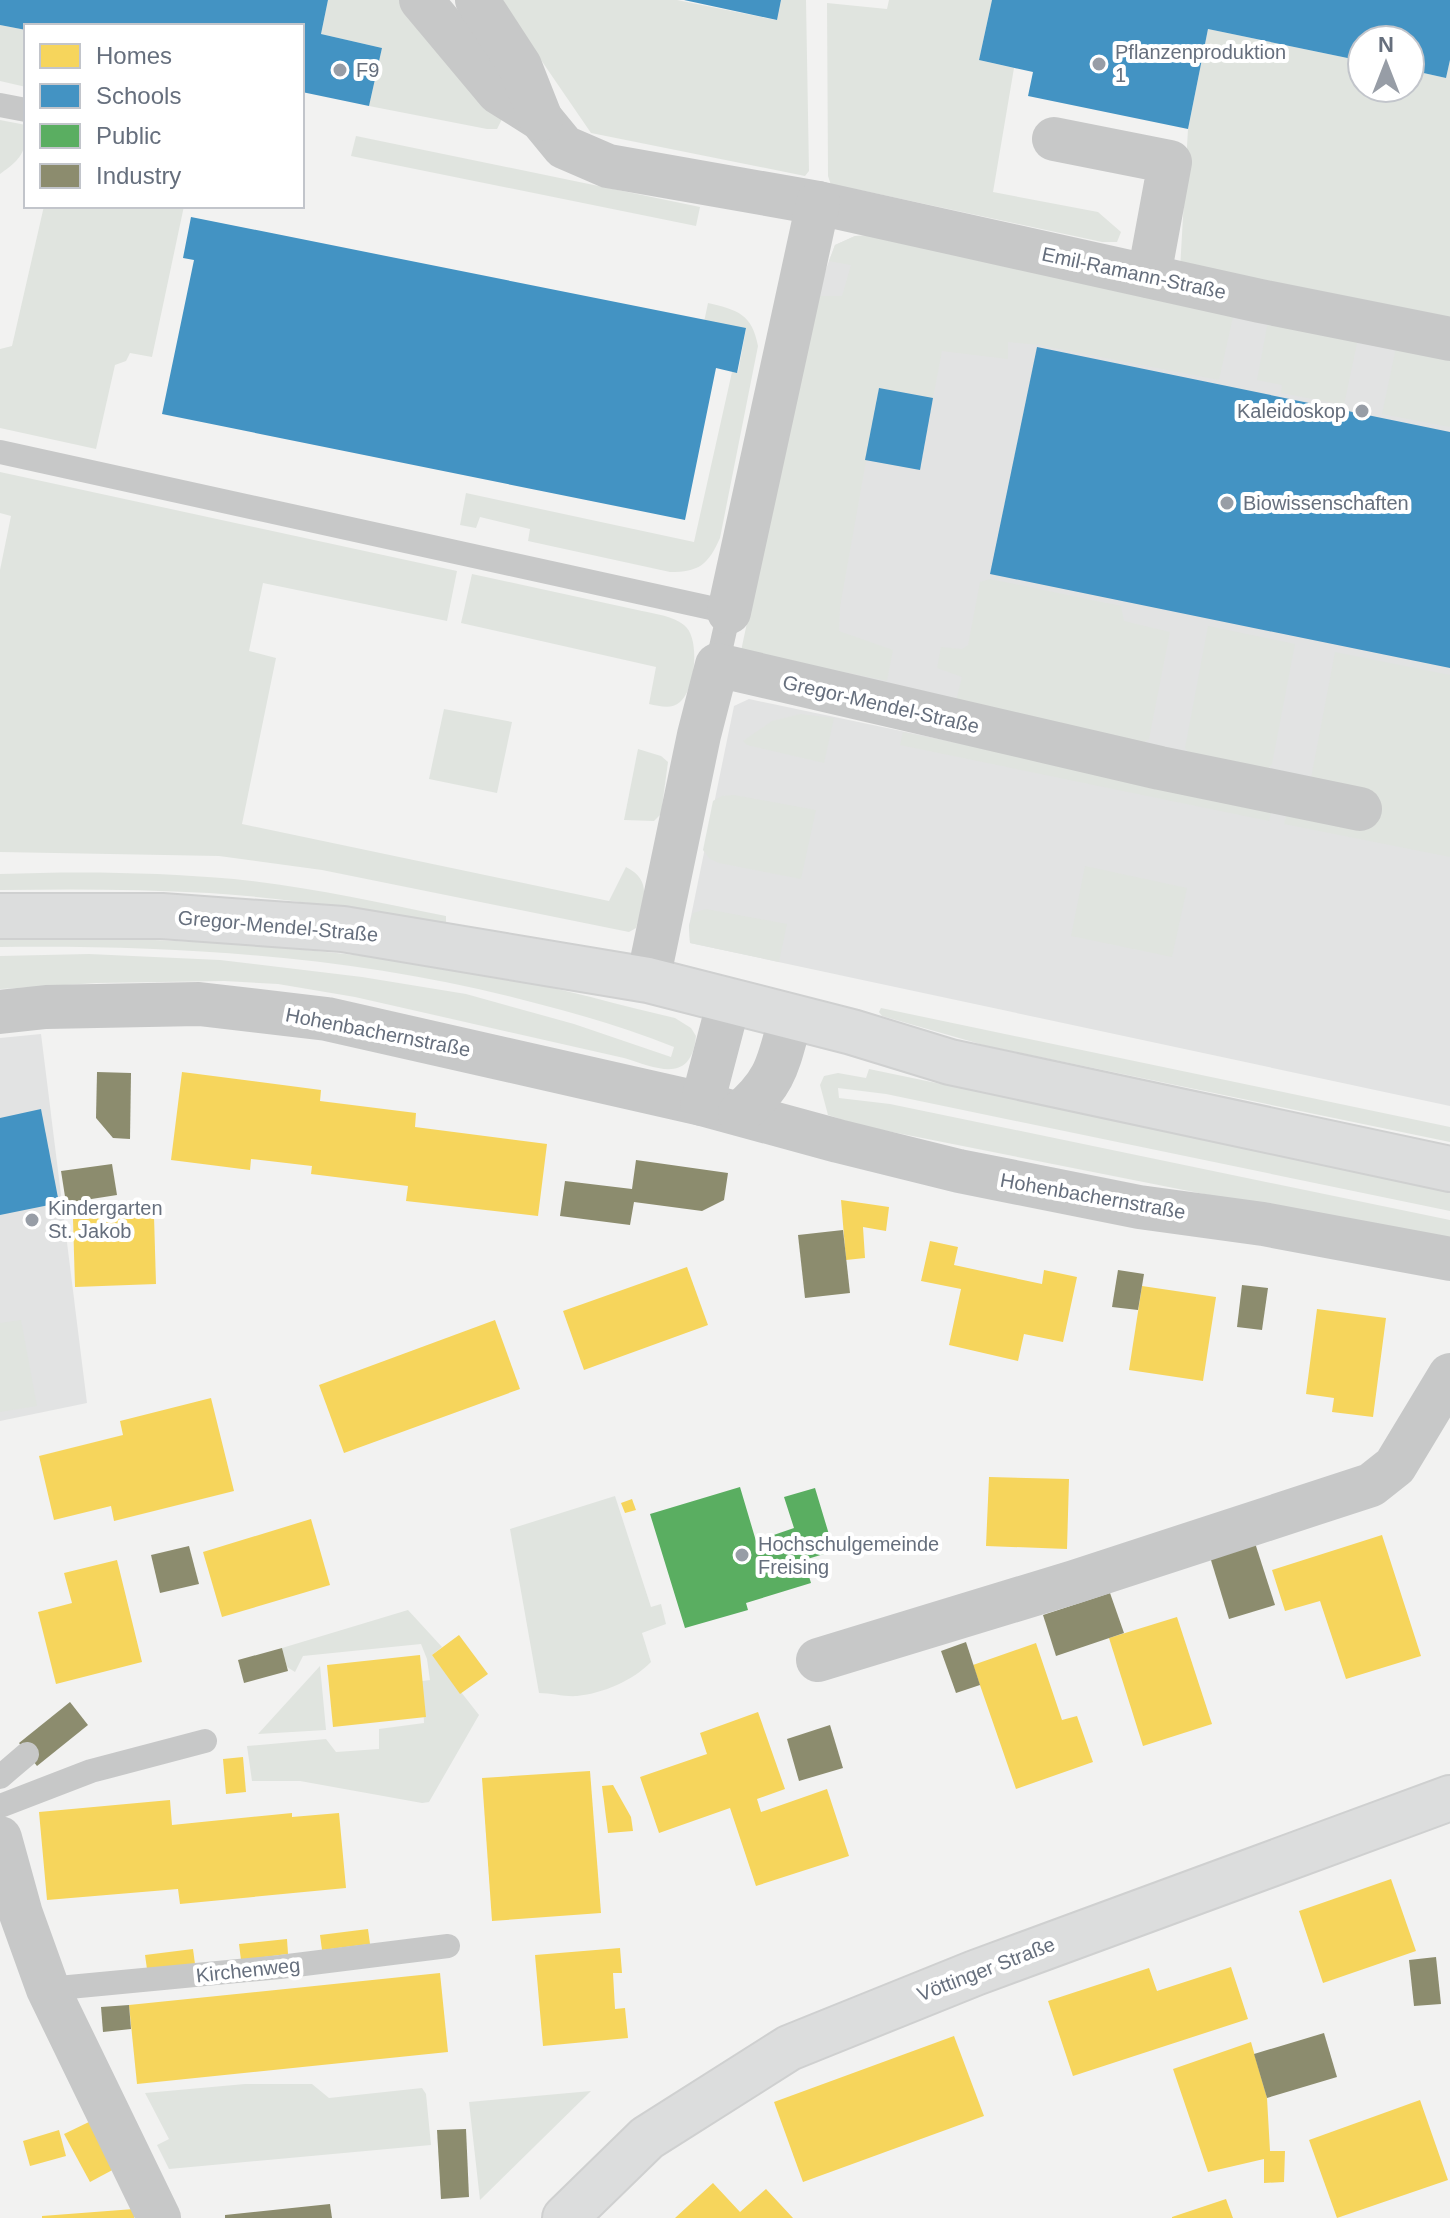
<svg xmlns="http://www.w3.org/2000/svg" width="1450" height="2218" viewBox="0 0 1450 2218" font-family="Arial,sans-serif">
  <rect width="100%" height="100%" fill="#f2f2f1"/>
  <g fill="#e2e3e3">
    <path d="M 855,236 L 1450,353 L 1450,1106 L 690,943 L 689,926 L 734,706 L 749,699 L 1287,812 L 1285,823 L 1359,826 L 754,670 L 816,296 L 835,245 Z"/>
    <path d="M 41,1034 L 87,1403 L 0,1421 L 0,1038 Z"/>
  </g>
  <g fill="#e0e4df">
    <path d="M 328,0 L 406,0 L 502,119 L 497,129 L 487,129 L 369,106 L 382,48 L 321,34 Z"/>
    <path d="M 500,0 L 677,0 L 776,20 L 781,0 L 806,0 L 809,171 L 805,176 L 591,133 Z"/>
    <path d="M 889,0 L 992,0 L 979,60 L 1014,68 L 993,192 L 1098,212 L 1121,232 L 1117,242 L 1102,242 L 860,190 L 832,188 L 828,176 L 827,3 L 887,9 Z"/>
    <path d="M 0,25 L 26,30 L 26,87 L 0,81 Z"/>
    <path d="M 1208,29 L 1362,61 L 1362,88 L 1410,88 L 1410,70 L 1446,78 L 1450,60 L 1450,321 L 1180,270 L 1188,129 Z"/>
    <path d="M 0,120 L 26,125 C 26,153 22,158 0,174 Z"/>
    <path d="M 356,136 L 700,207 L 696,226 L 351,156 Z"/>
    <path d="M 44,206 L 184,206 L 152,357 L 130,353 L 126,361 L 115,365 L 96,449 L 0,428 L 0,349 L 12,346 Z"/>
    <path d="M 869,235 L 1235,308 L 1219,380 L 1039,345 L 1008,342 L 1008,359 L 942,351 L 933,398 L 879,388 L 840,607 L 839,631 L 893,650 L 887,681 L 741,651 L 816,296 L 842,296 L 851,265 L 829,261 L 835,245 L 855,236 Z"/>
    <path d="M 708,303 C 738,310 752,314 758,346 L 720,538 C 708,565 699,572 670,572 L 528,541 L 530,529 L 480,517 L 476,528 L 460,525 L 466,493 L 694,542 L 732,372 L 738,372 L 746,329 L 704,322 Z"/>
    <path d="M 1269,316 L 1359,334 L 1344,405 L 1281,393 L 1282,385 L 1257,380 Z"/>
    <path d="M 1397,343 L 1450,353 L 1450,427 L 1382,414 Z"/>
    <path d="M 0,472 L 457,571 L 447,621 L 263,583 L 249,651 L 276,658 L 242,824 L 609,901 L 626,867 C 654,881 643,903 636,928 L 629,932 L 322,870 L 219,856 L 0,852 L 0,570 L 11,516 L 0,513 Z"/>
    <path d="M 472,574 L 642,611 C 656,614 673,616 684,625 C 701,638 695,690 680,702 C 671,710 660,706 649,704 L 656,667 L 461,623 Z"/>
    <path d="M 990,579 L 1121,606 L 1124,621 L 1170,632 L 1149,739 L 1136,748 L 954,709 L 962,677 L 937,668 L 941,647 L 962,649 L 968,645 L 980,582 Z"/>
    <path d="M 1208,626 L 1295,644 L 1272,764 L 1263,774 L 1194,760 L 1185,748 Z"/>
    <path d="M 1335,652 L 1450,675 L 1450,857 L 1284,824 L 1287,812 L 1311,778 Z"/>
    <path d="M 444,709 L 512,722 L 497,793 L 429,779 Z"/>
    <path d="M 800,714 L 834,718 L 824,763 L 747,745 L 743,741 L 772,721 Z"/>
    <path d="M 903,732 L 1272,809 L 1269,821 L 900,745 Z"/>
    <path d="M 638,749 L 661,756 L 668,762 L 661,814 L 654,821 L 624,820 Z"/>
    <path d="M 734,795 L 816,810 L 801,879 L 719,863 L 710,859 L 703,850 L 713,801 L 722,796 Z"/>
    <path d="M 1085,866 L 1187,888 L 1172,957 L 1071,936 Z"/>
    <path d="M 0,874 C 77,871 157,872 234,879 C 305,886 376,902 446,916 L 446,923 C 368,911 288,898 209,893 C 139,889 70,889 0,890 Z"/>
    <path d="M 706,909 L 787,924 L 779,962 L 690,943 L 689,926 L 693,913 Z"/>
    <path d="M 76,937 C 216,941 354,950 492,975 C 554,986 614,1004 675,1018 L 691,1028 L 696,1036 C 691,1085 657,1068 624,1058 L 355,997 L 278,984 L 224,981 L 97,983 L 0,989 L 0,956 L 89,954 L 220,960 L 362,977 L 466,994 L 574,1024 L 671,1057 L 674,1047 C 630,1029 582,1015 535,1003 C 360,956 181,945 0,947 L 0,938 Z"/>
    <path d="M 881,1008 L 1450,1127 L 1450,1142 L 987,1046 L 882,1016 L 879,1012 Z"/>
    <path d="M 869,1069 L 1450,1190 L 1450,1211 L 886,1094 L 838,1088 L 839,1098 L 890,1104 L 1450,1220 L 1450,1243 L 862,1126 L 828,1115 L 820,1085 L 824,1076 L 838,1073 L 866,1078 Z"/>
    <path d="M 21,1320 L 37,1406 L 0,1412 L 0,1323 Z"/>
    <path d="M 615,1496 L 651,1607 L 661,1604 L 666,1624 L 642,1633 L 651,1662 C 632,1681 604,1693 577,1696 C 565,1697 551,1693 539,1693 L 510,1529 Z"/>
    <path d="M 408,1610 L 442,1647 L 432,1655 L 479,1715 L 429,1802 L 422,1803 L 300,1781 L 252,1781 L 247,1746 L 326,1739 L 336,1752 L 379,1749 L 379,1729 L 424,1723 L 422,1681 L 430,1680 L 427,1659 L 421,1644 L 303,1656 L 295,1672 L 287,1667 L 282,1648 Z"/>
    <path d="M 320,1666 L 326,1730 L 258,1734 Z"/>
    <path d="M 245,2084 L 312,2084 L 329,2098 L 422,2088 L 426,2094 L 431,2145 L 169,2169 L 157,2145 L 169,2139 L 145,2093 Z"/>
    <path d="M 591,2091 L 480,2200 L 469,2102 Z"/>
  </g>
  <g fill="#f6d55c">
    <path d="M 182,1072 L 321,1090 L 320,1101 L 416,1113 L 415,1127 L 547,1144 L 538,1216 L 406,1201 L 408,1186 L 311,1174 L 312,1166 L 251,1159 L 250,1170 L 171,1160 Z"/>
    <path d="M 841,1200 L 889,1207 L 886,1231 L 863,1227 L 865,1258 L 846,1260 Z"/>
    <path d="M 154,1216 L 156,1284 L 75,1287 L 73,1219 Z"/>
    <path d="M 930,1241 L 958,1247 L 954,1265 L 1042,1284 L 1044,1270 L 1077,1277 L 1063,1342 L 1024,1334 L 1018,1361 L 949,1345 L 961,1289 L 921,1281 Z"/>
    <path d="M 687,1267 L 708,1325 L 584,1370 L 563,1311 Z"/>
    <path d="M 1142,1286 L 1216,1297 L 1203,1381 L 1129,1370 Z"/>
    <path d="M 1317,1309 L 1386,1318 L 1373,1417 L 1332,1412 L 1334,1398 L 1306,1394 Z"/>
    <path d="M 495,1320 L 520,1389 L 344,1453 L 319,1385 Z"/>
    <path d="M 211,1398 L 234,1491 L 114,1521 L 111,1506 L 54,1520 L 39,1456 L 123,1435 L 120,1421 Z"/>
    <path d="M 989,1477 L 1069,1479 L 1067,1549 L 986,1546 Z"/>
    <path d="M 632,1499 L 636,1510 L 625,1513 L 621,1503 Z"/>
    <path d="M 311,1519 L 330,1585 L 222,1617 L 203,1552 Z"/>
    <path d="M 1382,1535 L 1421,1656 L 1346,1679 L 1320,1601 L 1285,1611 L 1272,1570 Z"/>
    <path d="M 117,1560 L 142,1662 L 56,1684 L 38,1612 L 72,1603 L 64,1573 Z"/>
    <path d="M 1177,1617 L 1212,1724 L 1143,1746 L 1109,1638 Z"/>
    <path d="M 459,1635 L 488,1674 L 460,1694 L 432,1655 Z"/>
    <path d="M 1036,1643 L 1062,1720 L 1077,1716 L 1093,1762 L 1016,1789 L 973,1665 Z"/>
    <path d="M 420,1655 L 426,1717 L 333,1727 L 327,1665 Z"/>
    <path d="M 758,1712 L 785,1789 L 757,1799 L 761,1812 L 827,1789 L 849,1856 L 756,1886 L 730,1808 L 659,1833 L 640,1777 L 707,1754 L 700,1733 Z"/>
    <path d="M 243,1757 L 246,1792 L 226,1794 L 223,1759 Z"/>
    <path d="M 590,1771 L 601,1913 L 492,1921 L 482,1778 Z"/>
    <path d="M 613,1785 L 631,1817 L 633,1831 L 608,1833 L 602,1786 Z"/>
    <path d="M 170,1800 L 172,1825 L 292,1813 L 292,1817 L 339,1813 L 346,1888 L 180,1904 L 178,1889 L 47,1900 L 39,1812 Z"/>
    <path d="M 1391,1879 L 1416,1951 L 1323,1983 L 1299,1911 Z"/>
    <path d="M 368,1929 L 370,1944 L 322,1950 L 320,1935 Z"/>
    <path d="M 287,1939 L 288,1954 L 241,1960 L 239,1944 Z"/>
    <path d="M 620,1948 L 622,1973 L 613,1973 L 615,2009 L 625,2008 L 628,2038 L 543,2046 L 535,1955 Z"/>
    <path d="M 193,1949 L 195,1964 L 147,1969 L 145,1955 Z"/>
    <path d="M 1231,1967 L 1248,2019 L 1073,2076 L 1048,2001 L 1149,1968 L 1157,1991 Z"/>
    <path d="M 440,1973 L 448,2052 L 137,2084 L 129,2005 Z"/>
    <path d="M 954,2036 L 984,2116 L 803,2182 L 774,2102 Z"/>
    <path d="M 1251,2042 L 1267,2098 L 1270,2151 L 1285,2151 L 1284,2182 L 1264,2183 L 1264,2159 L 1208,2172 L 1173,2069 Z"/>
    <path d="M 1420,2100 L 1448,2180 L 1337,2218 L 1309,2140 Z"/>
    <path d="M 93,2120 L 118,2167 L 90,2182 L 64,2134 Z"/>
    <path d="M 59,2130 L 66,2156 L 30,2166 L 23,2141 Z"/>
    <path d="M 713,2183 L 740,2212 L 766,2189 L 793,2218 L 675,2218 Z"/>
    <path d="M 1226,2199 L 1233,2218 L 1172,2218 L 1172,2217 Z"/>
    <path d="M 134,2209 L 134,2218 L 42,2218 L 42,2216 Z"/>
  </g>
  <g fill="#4393c3">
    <path d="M 0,0 L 328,0 L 321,34 L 382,48 L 369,106 L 302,92 L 302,26 L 26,26 L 26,30 L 0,25 Z"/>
    <path d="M 684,0 L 781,0 L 777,20 Z"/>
    <path d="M 992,0 L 1450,0 L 1450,60 L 1446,78 L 1410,70 L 1410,40 L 1362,40 L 1362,61 L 1208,29 L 1188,129 L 1028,96 L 1033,72 L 979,60 Z"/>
    <path d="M 191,217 L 746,328 L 737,373 L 716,368 L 685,520 L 162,414 L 194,260 L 183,258 Z"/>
    <path d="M 1037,347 L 1450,432 L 1450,668 L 990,574 Z"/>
    <path d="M 879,388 L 933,398 L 920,470 L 865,460 Z"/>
    <path d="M 41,1109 L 59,1203 L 0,1215 L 0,1118 Z"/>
  </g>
  <path fill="#5aae61" d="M 740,1487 L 756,1541 L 794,1528 L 784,1497 L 815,1488 L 834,1551 L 804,1560 L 811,1583 L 746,1603 L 748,1610 L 685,1628 L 650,1514 Z"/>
  <g fill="#8c8c6e">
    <path d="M 97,1072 L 131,1073 L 130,1139 L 113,1138 L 96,1118 Z"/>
    <path d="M 636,1160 L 728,1173 L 724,1200 L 702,1211 L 634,1202 L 630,1225 L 560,1216 L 565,1181 L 632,1189 Z"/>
    <path d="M 112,1164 L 117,1195 L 66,1203 L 61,1171 Z"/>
    <path d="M 843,1230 L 850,1293 L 805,1298 L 798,1235 Z"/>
    <path d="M 1118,1270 L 1144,1274 L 1138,1310 L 1112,1307 Z"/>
    <path d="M 1242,1285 L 1268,1288 L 1262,1330 L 1237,1327 Z"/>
    <path d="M 1255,1543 L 1275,1605 L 1229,1619 L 1210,1557 Z"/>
    <path d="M 189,1546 L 199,1584 L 160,1593 L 151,1555 Z"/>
    <path d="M 1110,1593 L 1124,1633 L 1056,1656 L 1043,1615 Z"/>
    <path d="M 966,1642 L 980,1685 L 956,1693 L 941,1651 Z"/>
    <path d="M 282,1648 L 288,1671 L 244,1683 L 238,1660 Z"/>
    <path d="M 70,1702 L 88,1725 L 37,1766 L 19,1743 Z"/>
    <path d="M 830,1725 L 843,1768 L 799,1781 L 787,1739 Z"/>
    <path d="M 1436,1957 L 1441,2004 L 1414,2006 L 1409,1960 Z"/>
    <path d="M 129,2005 L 131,2029 L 103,2032 L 101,2007 Z"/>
    <path d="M 1324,2033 L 1337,2077 L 1267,2098 L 1254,2054 Z"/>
    <path d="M 466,2129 L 469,2197 L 441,2199 L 437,2130 Z"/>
    <path d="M 330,2204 L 332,2218 L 225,2218 L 225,2215 Z"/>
  </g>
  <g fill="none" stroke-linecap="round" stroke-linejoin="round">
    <g stroke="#cfd0d0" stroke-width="48">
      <g id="secondary">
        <path d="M 0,916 L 162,916 L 343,929 L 648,980 L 852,1032 L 950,1062 L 1450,1169"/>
        <path d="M 565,2218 L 647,2138 L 789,2048 L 975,1973 L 1450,1798"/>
      </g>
    </g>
    <g stroke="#c7c8c8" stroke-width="24">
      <path d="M 0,105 L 26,110"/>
      <path d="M 0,452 L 729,612 L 717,665"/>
      <path d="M 0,1777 L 27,1754"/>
      <path d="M 0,1806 L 91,1771 L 205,1741"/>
      <path d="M 48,1989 L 280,1967 L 448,1946"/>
    </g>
    <g stroke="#c7c8c8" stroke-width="44">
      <path d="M 421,0 L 498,92 L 541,119 L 564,147 L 608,166 L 818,203 L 1260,301 L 1450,339"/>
      <path d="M 477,0 L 520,66 L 541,119"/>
      <path d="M 1054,139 L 1170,162 L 1149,276"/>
      <path d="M 729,612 L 818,203"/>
      <path d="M 648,980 L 699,735 L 717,665 L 1160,768 L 1360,809"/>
      <path d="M 0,1012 L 46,1007 L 199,1004 L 327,1019 L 702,1104 L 838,1141 L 959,1171 L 1139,1207 L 1263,1224 L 1450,1259"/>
      <path d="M 702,1104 L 729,1001"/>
      <path d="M 740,1113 C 778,1081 778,1062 791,1017"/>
      <path d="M 818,1660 L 1074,1582 L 1371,1485 L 1395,1466 L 1450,1375"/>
      <path d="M 0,1838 L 21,1914 L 48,1989 L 159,2218"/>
    </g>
    <use href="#secondary" stroke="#dcdddd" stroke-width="44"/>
  </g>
  <g fill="#979da6" stroke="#fff" stroke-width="3">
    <circle cx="1099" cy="64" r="8"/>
    <circle cx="340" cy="70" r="8"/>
    <circle cx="1362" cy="411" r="8"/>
    <circle cx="1227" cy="503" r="8"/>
    <circle cx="32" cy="1220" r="8"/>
    <circle cx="742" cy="1555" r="8"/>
  </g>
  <g text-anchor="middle" stroke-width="8" stroke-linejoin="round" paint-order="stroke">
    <g font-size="20" fill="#666f7d" stroke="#fff" text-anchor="start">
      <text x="1115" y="59">Pflanzenproduktion<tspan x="1115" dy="23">1</tspan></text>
      <text x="356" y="77">F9</text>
      <text x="1346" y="418" text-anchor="end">Kaleidoskop</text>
      <text x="1243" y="510">Biowissenschaften</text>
      <text x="48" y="1215">Kindergarten<tspan x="48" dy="23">St. Jakob</tspan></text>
      <text x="758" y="1551">Hochschulgemeinde<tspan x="758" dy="23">Freising</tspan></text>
    </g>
    <g font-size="20" fill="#666f7d" stroke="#fff">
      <text transform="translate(1134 273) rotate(12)" y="7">Emil-Ramann-Straße</text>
      <text transform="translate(881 704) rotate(13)" y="7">Gregor-Mendel-Straße</text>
      <text transform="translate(278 926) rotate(5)" y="7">Gregor-Mendel-Straße</text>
      <text transform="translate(378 1032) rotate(11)" y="7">Hohenbachernstraße</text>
      <text transform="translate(1093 1196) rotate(10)" y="7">Hohenbachernstraße</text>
      <text transform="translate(986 1969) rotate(-21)" y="7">Vöttinger Straße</text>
      <text transform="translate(248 1970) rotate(-6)" y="7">Kirchenweg</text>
    </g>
  </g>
  <rect x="24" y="24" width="280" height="184" fill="#ffffff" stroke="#c2c5cb" stroke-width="2"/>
  <rect x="40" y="44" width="40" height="24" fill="#f6d55c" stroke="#c2c5cb" stroke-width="2"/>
  <text x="96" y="64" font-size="24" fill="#666f7d">Homes</text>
  <rect x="40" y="84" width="40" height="24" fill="#4393c3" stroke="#c2c5cb" stroke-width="2"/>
  <text x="96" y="104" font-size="24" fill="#666f7d">Schools</text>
  <rect x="40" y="124" width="40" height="24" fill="#5aae61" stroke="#c2c5cb" stroke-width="2"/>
  <text x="96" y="144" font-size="24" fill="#666f7d">Public</text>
  <rect x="40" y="164" width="40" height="24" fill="#8c8c6e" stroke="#c2c5cb" stroke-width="2"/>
  <text x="96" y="184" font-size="24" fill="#666f7d">Industry</text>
  <g transform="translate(1386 64)"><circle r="38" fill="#ffffff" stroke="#c2c5cb" stroke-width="2"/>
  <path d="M0-6L14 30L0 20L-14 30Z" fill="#979da6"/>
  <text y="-12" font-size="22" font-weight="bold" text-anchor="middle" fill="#666f7d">N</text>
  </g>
</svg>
